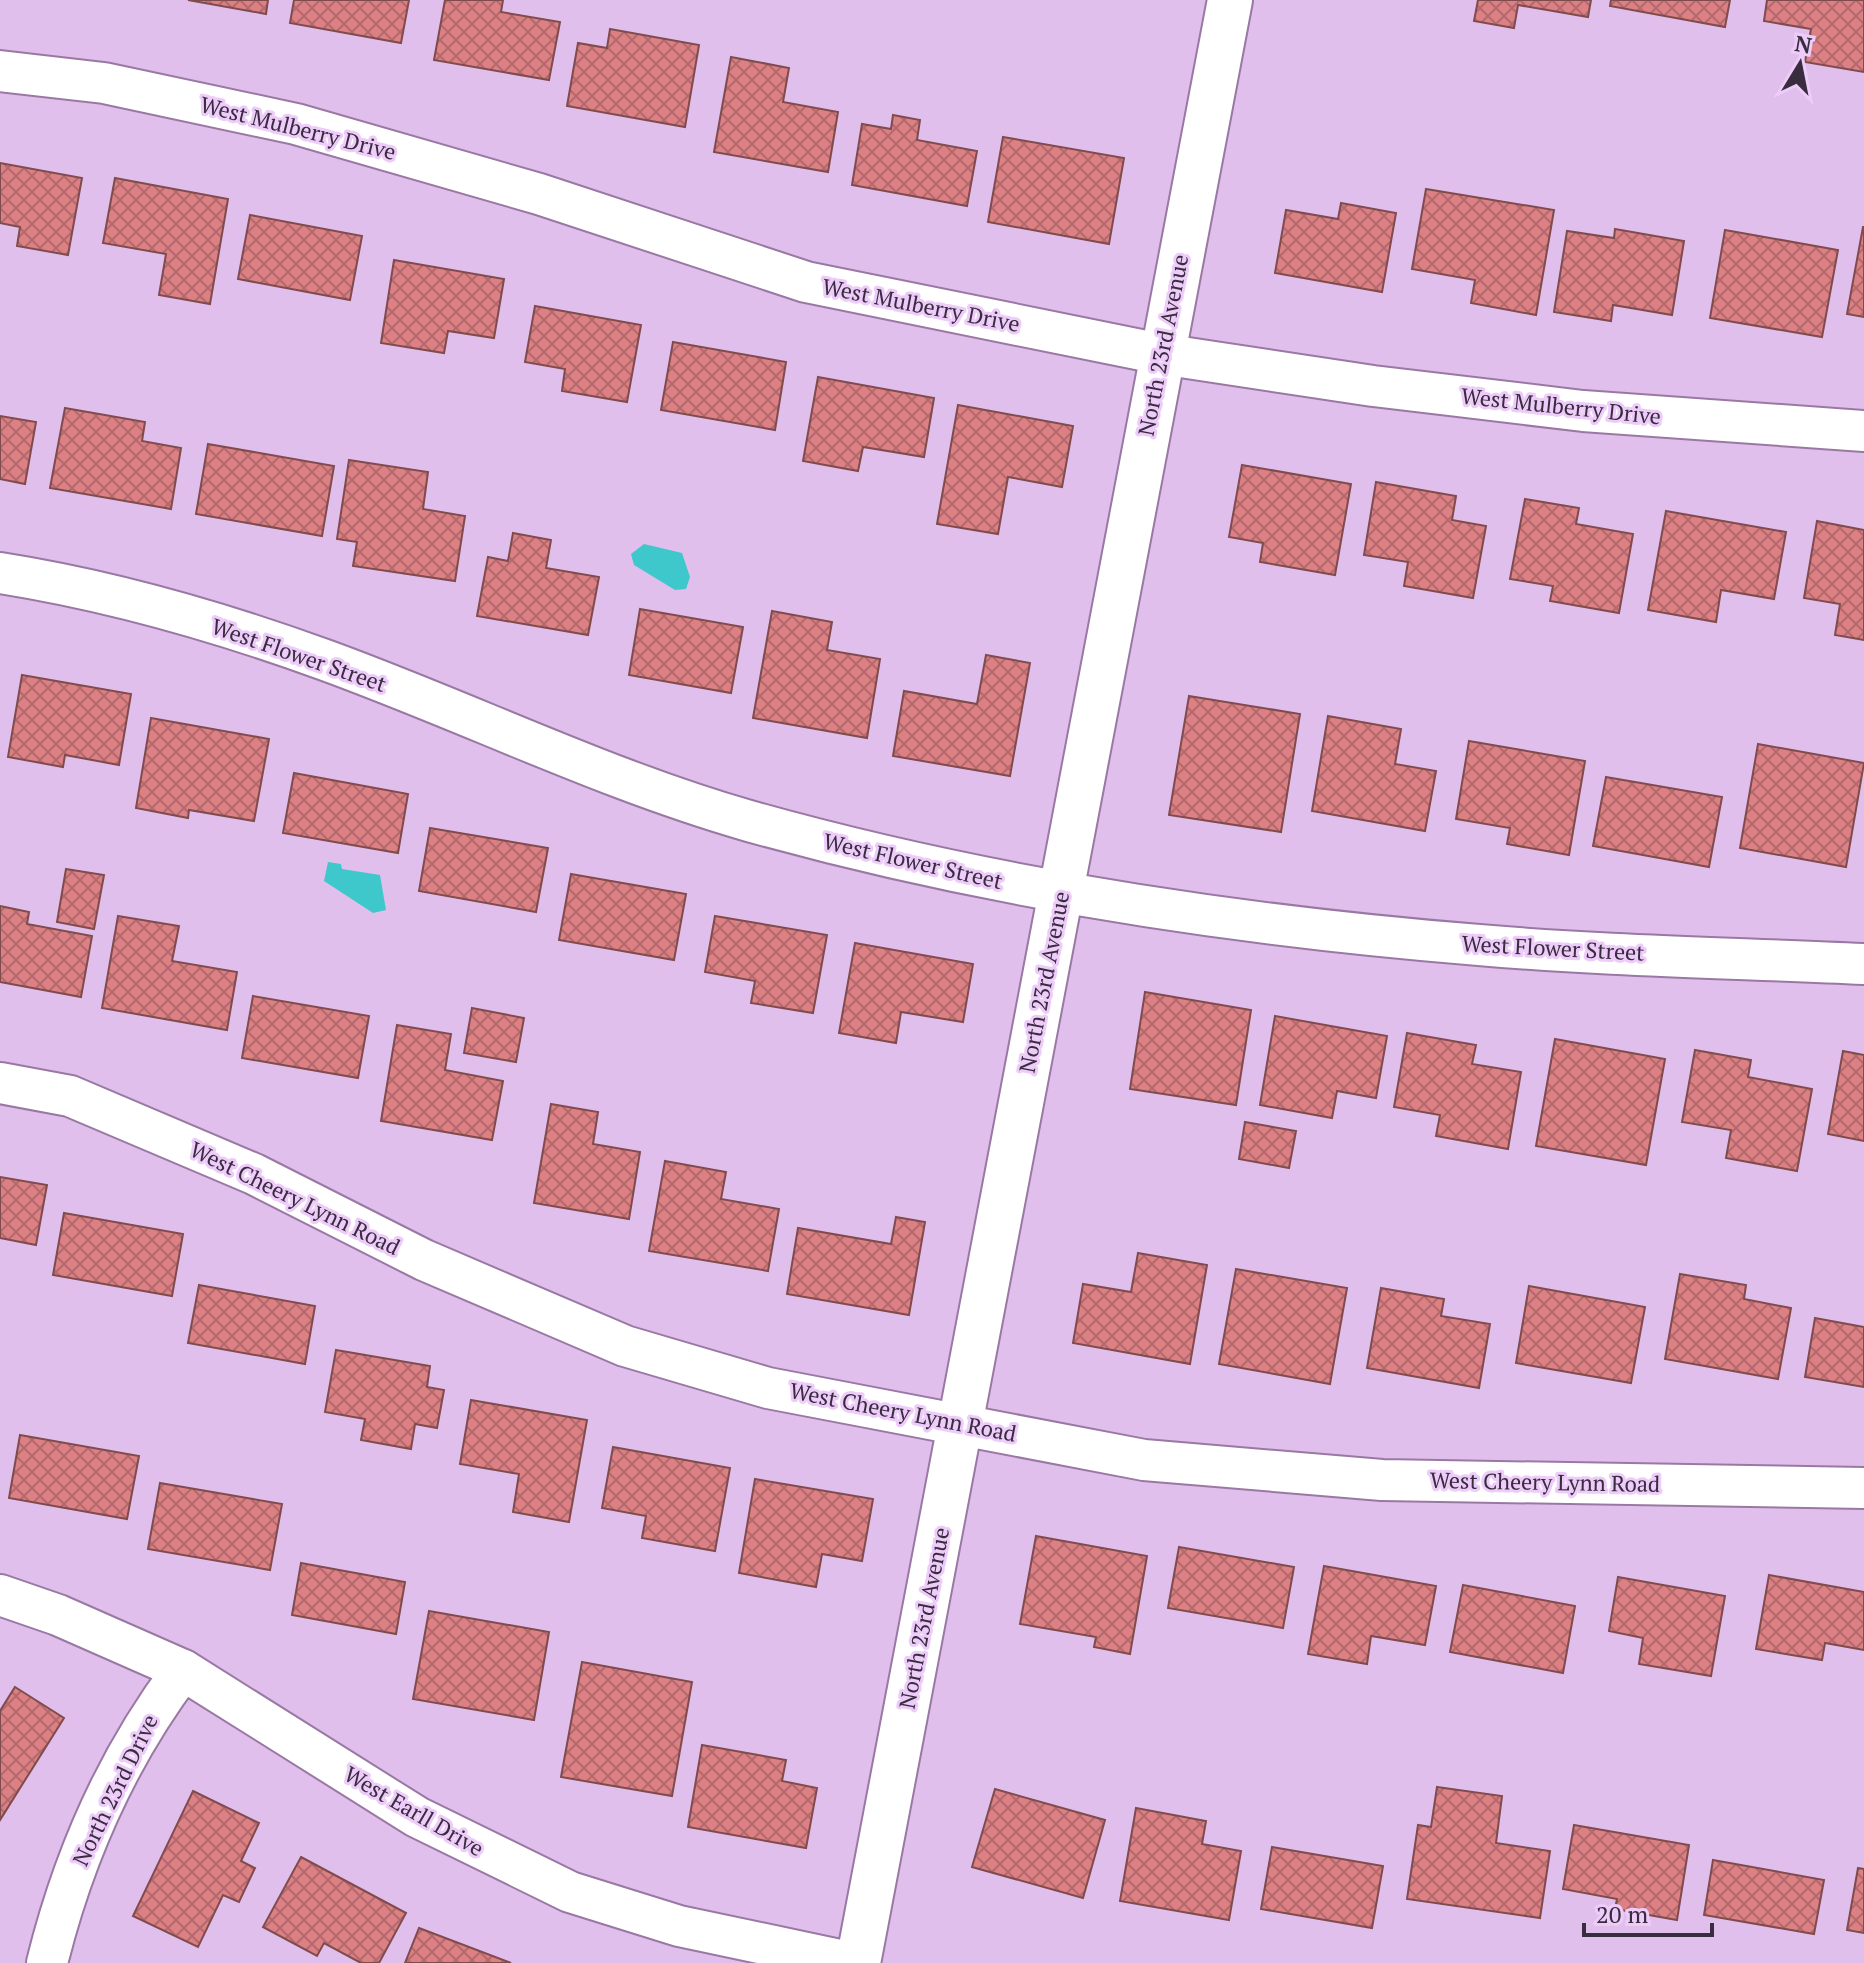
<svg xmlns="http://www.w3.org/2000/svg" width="1864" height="1963" viewBox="0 0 1864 1963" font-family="'PT Serif',serif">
  <defs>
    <pattern id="building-cross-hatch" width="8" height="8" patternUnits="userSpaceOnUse" patternTransform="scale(2)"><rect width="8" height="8" fill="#dc8084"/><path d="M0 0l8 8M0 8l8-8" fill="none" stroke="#b3696d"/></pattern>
  </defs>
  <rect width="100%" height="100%" fill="#e1bfec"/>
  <g fill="#3fc8cb">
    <path d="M 644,544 L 682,553 L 690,577 L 686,589 L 675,590 L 634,565 L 631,554 Z"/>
    <path d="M 328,862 L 341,864 L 342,869 L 380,875 L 386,910 L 373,913 L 324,881 Z"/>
  </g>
  <g fill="url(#building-cross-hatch)" stroke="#804b4d" stroke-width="2">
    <path d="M 188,0 L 268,0 L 266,14 Z"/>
    <path d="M 294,0 L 409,0 L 401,43 L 290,23 Z"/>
    <path d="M 445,0 L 503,0 L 501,12 L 560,22 L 549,80 L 434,60 Z"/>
    <path d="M 1478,0 L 1591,0 L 1588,17 L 1518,5 L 1514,28 L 1474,21 Z"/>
    <path d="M 1611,0 L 1730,0 L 1725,27 L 1610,6 Z"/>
    <path d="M 1767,0 L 1864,0 L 1864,72 L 1805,62 L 1811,29 L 1764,21 Z"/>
    <path d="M 610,29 L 699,45 L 685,127 L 567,106 L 578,43 L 607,48 Z"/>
    <path d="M 731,57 L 789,68 L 783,102 L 838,112 L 828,172 L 714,152 Z"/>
    <path d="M 893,115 L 920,120 L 917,140 L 977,151 L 967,206 L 852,185 L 862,124 L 891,129 Z"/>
    <path d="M 1003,137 L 1124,158 L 1109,244 L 988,222 Z"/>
    <path d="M 0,163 L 82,178 L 68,255 L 17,246 L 20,227 L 0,223 Z"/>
    <path d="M 115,178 L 228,199 L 210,304 L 159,295 L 166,254 L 103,243 Z"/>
    <path d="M 1426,189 L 1554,210 L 1536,315 L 1471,303 L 1475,280 L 1412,269 Z"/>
    <path d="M 1341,203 L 1396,213 L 1382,292 L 1275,273 L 1286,210 L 1338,219 Z"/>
    <path d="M 250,215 L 362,236 L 350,300 L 238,279 Z"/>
    <path d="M 1863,227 L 1864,227 L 1864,317 L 1847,314 Z"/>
    <path d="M 1615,229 L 1684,241 L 1672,315 L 1613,305 L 1611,321 L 1554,312 L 1567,231 L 1614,238 Z"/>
    <path d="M 1725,230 L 1838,250 L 1822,337 L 1710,318 Z"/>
    <path d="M 394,260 L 504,279 L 494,338 L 448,331 L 444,353 L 381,343 Z"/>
    <path d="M 535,306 L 641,325 L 627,402 L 562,391 L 565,369 L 525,362 Z"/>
    <path d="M 673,342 L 786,362 L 775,430 L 661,410 Z"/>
    <path d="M 818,377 L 934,398 L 924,457 L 863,447 L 858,471 L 803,461 Z"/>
    <path d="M 958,405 L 1073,426 L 1062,487 L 1008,477 L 998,534 L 937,524 Z"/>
    <path d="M 65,408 L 145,422 L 142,441 L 181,448 L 171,509 L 50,488 Z"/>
    <path d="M 0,416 L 36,422 L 25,484 L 0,479 Z"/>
    <path d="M 208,444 L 334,466 L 322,536 L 196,514 Z"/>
    <path d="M 349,460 L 428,472 L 423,509 L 465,516 L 455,581 L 353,566 L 357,542 L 337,539 Z"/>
    <path d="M 1242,465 L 1351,484 L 1335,575 L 1260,562 L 1263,543 L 1229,537 Z"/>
    <path d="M 1376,482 L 1456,496 L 1452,520 L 1486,526 L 1473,598 L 1404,586 L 1408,562 L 1364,555 Z"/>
    <path d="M 1525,499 L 1579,508 L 1576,524 L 1633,534 L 1619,613 L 1550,601 L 1553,586 L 1510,579 Z"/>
    <path d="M 1666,511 L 1786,532 L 1774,599 L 1721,590 L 1716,622 L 1648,610 Z"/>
    <path d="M 1817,521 L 1864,530 L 1864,640 L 1835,635 L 1840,604 L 1804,598 Z"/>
    <path d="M 513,533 L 551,540 L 546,568 L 599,577 L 588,635 L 477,616 L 488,557 L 508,561 Z"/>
    <path d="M 640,609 L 743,627 L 731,693 L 629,675 Z"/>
    <path d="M 772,611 L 832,622 L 827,650 L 880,659 L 867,738 L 753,718 Z"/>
    <path d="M 986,655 L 1030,663 L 1010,776 L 893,756 L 904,691 L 977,704 Z"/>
    <path d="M 22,675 L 131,694 L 119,765 L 65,755 L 63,767 L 8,757 Z"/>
    <path d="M 1189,696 L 1300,714 L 1281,832 L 1169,815 Z"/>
    <path d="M 1328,716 L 1401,729 L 1395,764 L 1436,771 L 1425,831 L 1312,811 Z"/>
    <path d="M 151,718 L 269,739 L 254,821 L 189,810 L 188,818 L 136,808 Z"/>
    <path d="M 1469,741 L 1585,761 L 1569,855 L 1507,844 L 1510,828 L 1456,819 Z"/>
    <path d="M 1758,744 L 1864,763 L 1846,867 L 1740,848 Z"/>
    <path d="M 294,773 L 408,794 L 398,853 L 283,833 Z"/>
    <path d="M 1606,777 L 1722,797 L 1709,867 L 1593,846 Z"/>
    <path d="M 430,828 L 548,848 L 536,912 L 419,891 Z"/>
    <path d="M 66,869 L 104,875 L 94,929 L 57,922 Z"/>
    <path d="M 571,874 L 686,894 L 674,960 L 559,940 Z"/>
    <path d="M 0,906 L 29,912 L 27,924 L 92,936 L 81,997 L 0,982 Z"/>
    <path d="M 118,916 L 179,926 L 172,961 L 237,972 L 227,1030 L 102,1008 Z"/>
    <path d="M 715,916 L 827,935 L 813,1013 L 751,1003 L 755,981 L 705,972 Z"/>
    <path d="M 855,943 L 973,964 L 963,1022 L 901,1012 L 896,1043 L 839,1033 Z"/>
    <path d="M 1145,992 L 1251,1010 L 1236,1105 L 1130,1089 Z"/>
    <path d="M 253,996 L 369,1016 L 358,1078 L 242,1058 Z"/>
    <path d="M 472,1008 L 524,1018 L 516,1062 L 464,1053 Z"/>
    <path d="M 1275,1016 L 1387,1036 L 1376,1098 L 1337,1091 L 1332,1118 L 1260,1105 Z"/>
    <path d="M 397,1025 L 451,1034 L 445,1070 L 503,1081 L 492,1140 L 381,1121 Z"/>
    <path d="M 1407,1033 L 1476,1045 L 1472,1064 L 1521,1072 L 1508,1149 L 1436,1136 L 1440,1115 L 1394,1107 Z"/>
    <path d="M 1555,1039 L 1665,1059 L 1646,1165 L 1536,1146 Z"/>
    <path d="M 1695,1050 L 1751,1060 L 1748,1077 L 1812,1089 L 1797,1171 L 1726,1158 L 1731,1130 L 1682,1122 Z"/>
    <path d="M 1843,1051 L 1864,1055 L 1864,1141 L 1828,1134 Z"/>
    <path d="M 551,1104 L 598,1112 L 593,1144 L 640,1152 L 629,1219 L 534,1203 Z"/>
    <path d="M 1245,1122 L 1296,1131 L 1289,1168 L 1239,1159 Z"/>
    <path d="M 665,1161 L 726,1172 L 721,1199 L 779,1209 L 768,1271 L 649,1251 Z"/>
    <path d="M 0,1177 L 47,1185 L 36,1245 L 0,1238 Z"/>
    <path d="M 64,1213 L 183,1234 L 172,1296 L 53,1275 Z"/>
    <path d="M 896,1217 L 925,1222 L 909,1315 L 787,1294 L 798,1228 L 891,1244 Z"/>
    <path d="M 1138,1253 L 1207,1265 L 1190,1364 L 1073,1343 L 1083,1284 L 1131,1292 Z"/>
    <path d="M 1236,1269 L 1347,1288 L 1330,1384 L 1219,1364 Z"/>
    <path d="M 1680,1274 L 1746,1285 L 1744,1299 L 1791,1308 L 1778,1379 L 1665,1359 Z"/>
    <path d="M 199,1285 L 315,1306 L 305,1364 L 188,1343 Z"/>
    <path d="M 1529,1286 L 1645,1307 L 1631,1383 L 1516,1363 Z"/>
    <path d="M 1381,1288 L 1444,1299 L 1441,1316 L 1490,1324 L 1479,1388 L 1367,1368 Z"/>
    <path d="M 1815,1318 L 1864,1327 L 1864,1387 L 1805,1377 Z"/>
    <path d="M 336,1350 L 430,1366 L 427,1387 L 444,1390 L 437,1428 L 415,1424 L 411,1449 L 361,1440 L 365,1419 L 325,1412 Z"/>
    <path d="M 471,1400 L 587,1420 L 569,1522 L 513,1512 L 519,1474 L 460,1464 Z"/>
    <path d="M 20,1435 L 139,1456 L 127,1519 L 9,1498 Z"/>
    <path d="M 613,1447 L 730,1468 L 715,1551 L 642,1538 L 646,1516 L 602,1508 Z"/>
    <path d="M 755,1479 L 873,1499 L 862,1561 L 822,1554 L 816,1587 L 739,1573 Z"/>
    <path d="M 160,1483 L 282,1504 L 270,1570 L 148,1549 Z"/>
    <path d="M 1036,1536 L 1147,1556 L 1130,1654 L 1094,1647 L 1096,1637 L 1020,1624 Z"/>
    <path d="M 1179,1547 L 1294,1567 L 1283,1628 L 1168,1608 Z"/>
    <path d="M 301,1563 L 405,1582 L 396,1634 L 292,1615 Z"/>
    <path d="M 1324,1566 L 1436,1586 L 1425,1645 L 1371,1636 L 1367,1664 L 1308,1654 Z"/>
    <path d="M 1769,1575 L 1864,1592 L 1864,1650 L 1825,1643 L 1822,1660 L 1756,1649 Z"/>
    <path d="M 1618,1577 L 1725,1596 L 1711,1676 L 1639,1664 L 1643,1638 L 1609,1631 Z"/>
    <path d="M 1463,1585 L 1575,1606 L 1563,1673 L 1450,1652 Z"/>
    <path d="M 429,1611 L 549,1632 L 534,1720 L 413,1699 Z"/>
    <path d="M 582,1662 L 692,1682 L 672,1796 L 561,1777 Z"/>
    <path d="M 15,1687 L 64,1718 L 0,1820 L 0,1711 Z"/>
    <path d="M 702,1745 L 786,1760 L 782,1781 L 817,1788 L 806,1848 L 688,1827 Z"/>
    <path d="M 1437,1787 L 1502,1796 L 1496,1843 L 1550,1851 L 1540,1918 L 1407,1899 L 1418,1825 L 1431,1827 Z"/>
    <path d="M 995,1789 L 1105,1820 L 1083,1898 L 972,1867 Z"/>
    <path d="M 193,1791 L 259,1823 L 241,1861 L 255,1868 L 239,1902 L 223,1895 L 198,1947 L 133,1916 Z"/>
    <path d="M 1136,1808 L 1206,1821 L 1202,1844 L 1241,1851 L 1229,1920 L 1120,1901 Z"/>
    <path d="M 1574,1825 L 1689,1845 L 1677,1920 L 1615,1909 L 1617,1899 L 1563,1889 Z"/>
    <path d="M 1272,1847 L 1383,1866 L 1372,1928 L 1261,1909 Z"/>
    <path d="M 301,1857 L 406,1913 L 379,1963 L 361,1963 L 324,1943 L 317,1956 L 263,1927 Z"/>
    <path d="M 1713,1860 L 1824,1880 L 1814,1934 L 1704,1915 Z"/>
    <path d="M 1858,1868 L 1864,1869 L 1864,1933 L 1847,1930 Z"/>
    <path d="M 419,1928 L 511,1963 L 405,1963 Z"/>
  </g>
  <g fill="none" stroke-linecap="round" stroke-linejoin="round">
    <g stroke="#9979a3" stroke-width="44">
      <g id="minor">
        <path d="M 0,71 L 104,83 L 296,124 L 539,194 L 806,282 L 1161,354 L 1373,386 L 1583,411 L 1864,431"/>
        <path d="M 0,573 C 108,590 223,623 325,660 C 468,712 603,779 749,821 C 987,888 1232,925 1479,945 C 1607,956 1736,958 1864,964"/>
        <path d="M 0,1083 L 70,1096 L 254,1174 L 424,1260 L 625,1346 L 768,1388 L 1144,1460 L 1382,1480 L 1864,1488"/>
        <path d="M 0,1595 L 58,1615 L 183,1670 L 417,1817 L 570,1892 L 679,1926 L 854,1963"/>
        <path d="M 47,1963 C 73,1858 118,1756 183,1670"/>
      </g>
    </g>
    <g stroke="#9979a3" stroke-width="48">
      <path id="tertiary" d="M 858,1963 L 1230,0"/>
    </g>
    <use href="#minor" stroke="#fff" stroke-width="40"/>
    <use href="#tertiary" stroke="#fff" stroke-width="44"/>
  </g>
  <g text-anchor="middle" stroke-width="6" stroke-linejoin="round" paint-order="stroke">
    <g font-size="22" fill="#392c3e" stroke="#eeccfa">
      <text transform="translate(298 128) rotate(14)" y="8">West Mulberry Drive</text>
      <text transform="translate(921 305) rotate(11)" y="8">West Mulberry Drive</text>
      <text transform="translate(1163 345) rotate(-79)" y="8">North 23rd Avenue</text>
      <text transform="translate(1561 406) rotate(6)" y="8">West Mulberry Drive</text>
      <text transform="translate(299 655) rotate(19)" y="8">West Flower Street</text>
      <text transform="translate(913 861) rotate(13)" y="8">West Flower Street</text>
      <text transform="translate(1553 948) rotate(3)" y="8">West Flower Street</text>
      <text transform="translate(1044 982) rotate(-79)" y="8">North 23rd Avenue</text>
      <text transform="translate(295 1198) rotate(26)" y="8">West Cheery Lynn Road</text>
      <text transform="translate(903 1412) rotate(11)" y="8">West Cheery Lynn Road</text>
      <text transform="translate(1545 1482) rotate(1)" y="8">West Cheery Lynn Road</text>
      <text transform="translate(924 1618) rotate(-79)" y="8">North 23rd Avenue</text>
      <text transform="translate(115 1790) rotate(-64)" y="8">North 23rd Drive</text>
      <text transform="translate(414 1811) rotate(30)" y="8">West Earll Drive</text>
    </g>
  </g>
  <g transform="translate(1800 64) rotate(10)" stroke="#eeccfa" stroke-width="6" paint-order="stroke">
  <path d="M0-6L14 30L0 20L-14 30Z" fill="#392c3e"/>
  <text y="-12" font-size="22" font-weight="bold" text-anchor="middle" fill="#392c3e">N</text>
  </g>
  <path d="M1584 1923v12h128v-12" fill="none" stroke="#392c3e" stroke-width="4"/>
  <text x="1596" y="1923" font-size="24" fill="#392c3e" stroke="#eeccfa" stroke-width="6" paint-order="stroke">20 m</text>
</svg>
